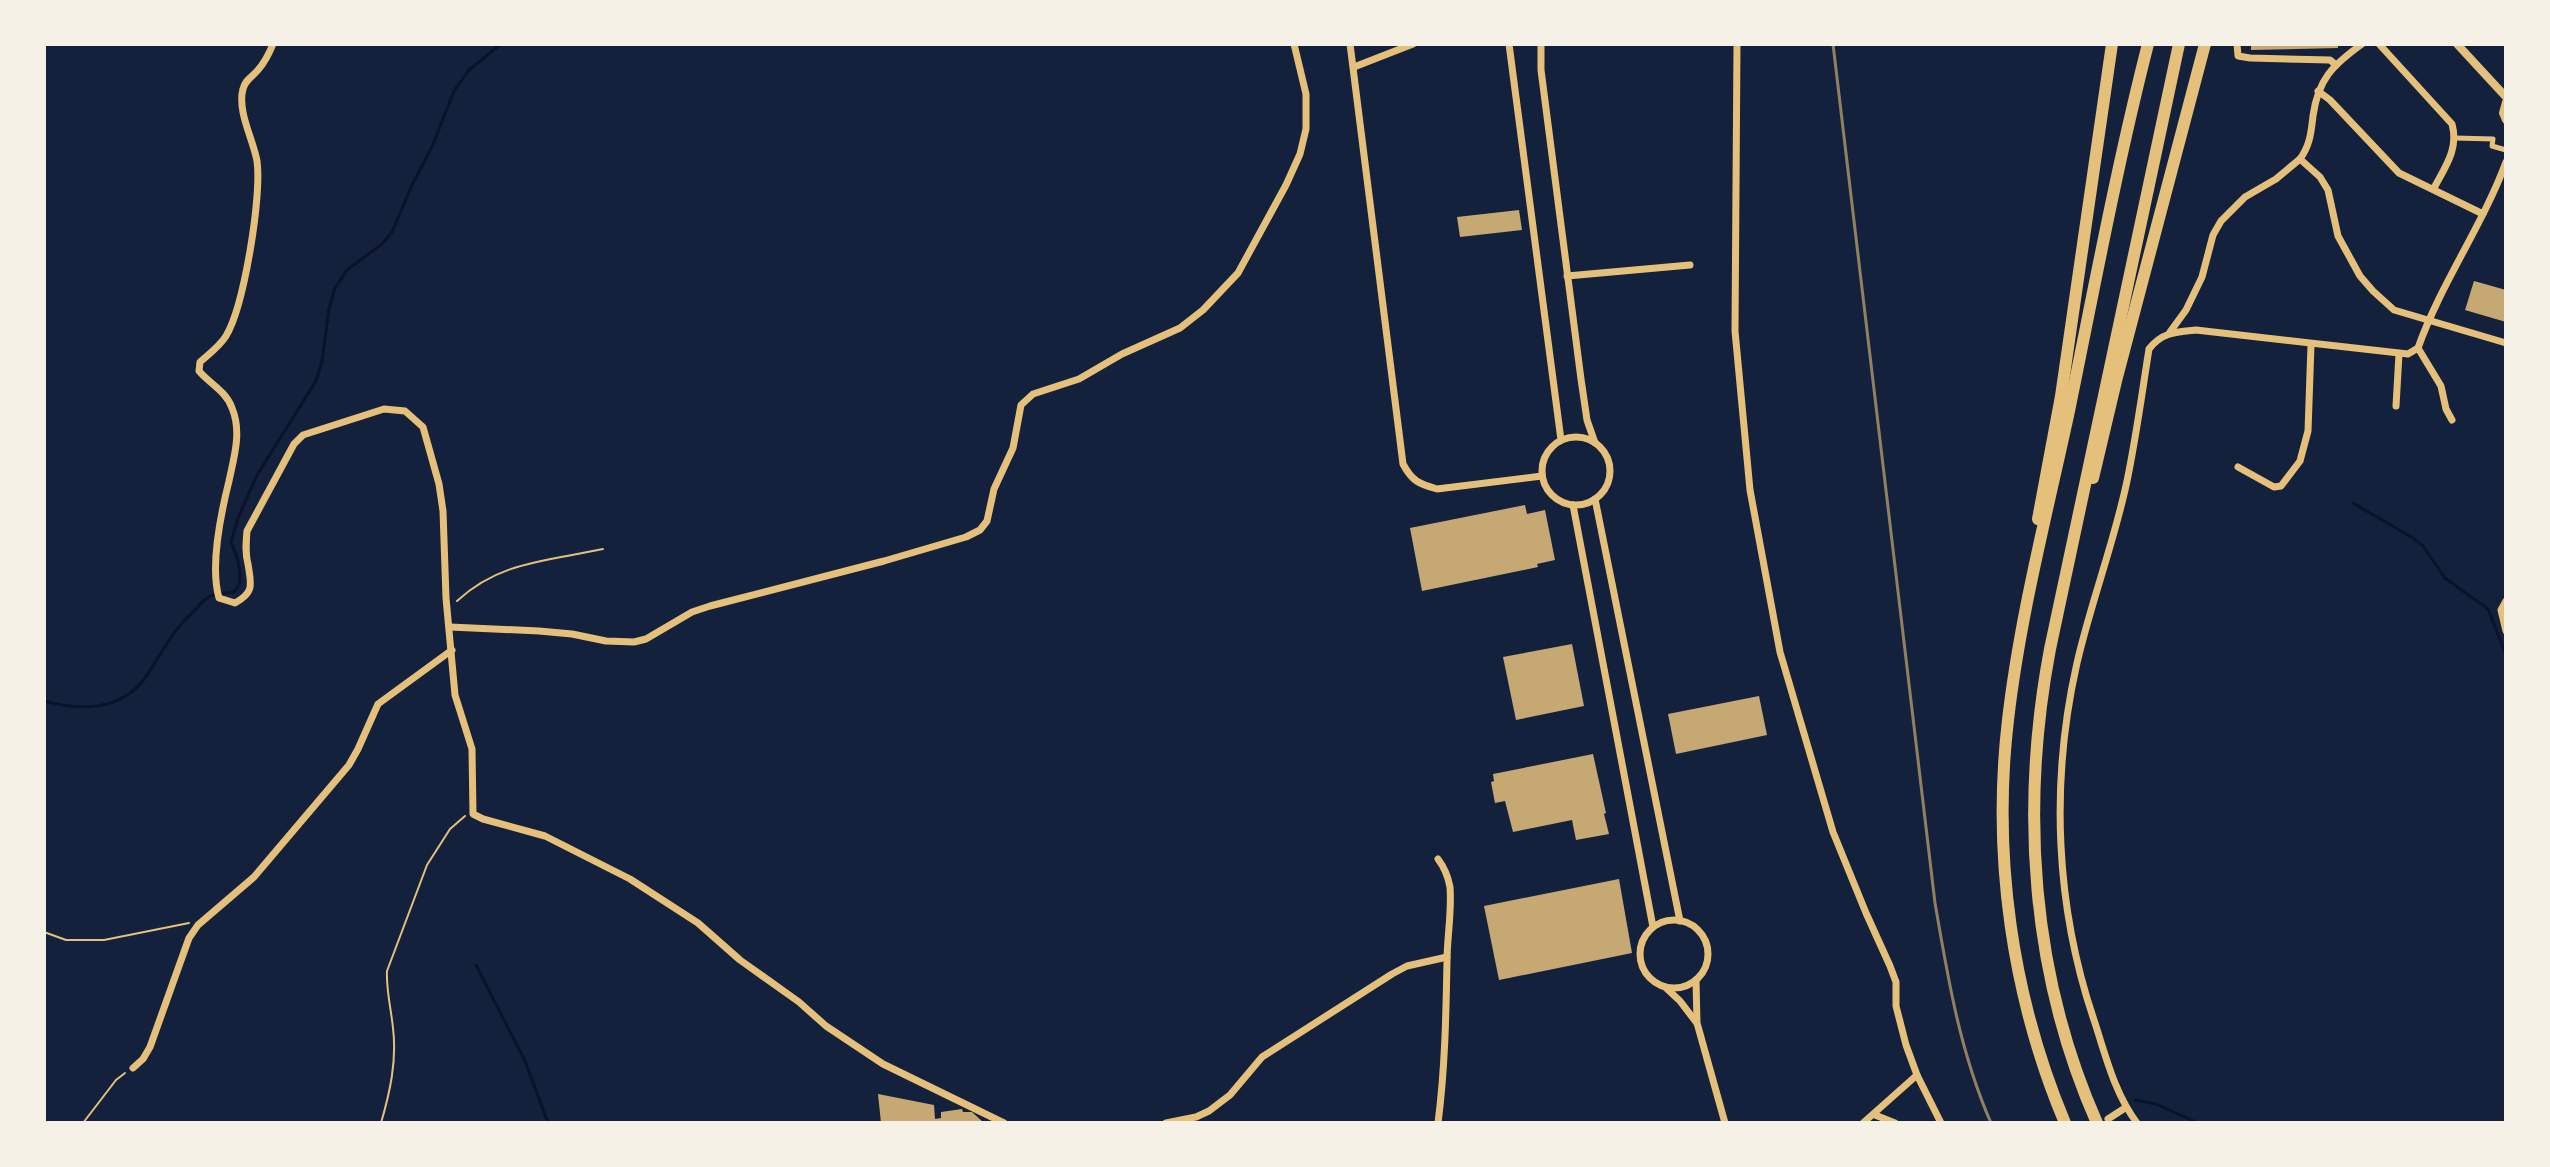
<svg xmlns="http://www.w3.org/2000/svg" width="2550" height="1167" viewBox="0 0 2550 1167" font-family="'Public Sans',sans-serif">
  <rect width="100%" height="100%" fill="#14213d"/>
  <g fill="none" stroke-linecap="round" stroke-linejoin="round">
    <g stroke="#0b132b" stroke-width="3">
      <path d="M 2353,503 L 2413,538 L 2423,546 L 2445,578 L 2488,609 L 2506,655"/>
      <path d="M 44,701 C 80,711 121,711 145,678 C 161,655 171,632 192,613 C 197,608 204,599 210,596 C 216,593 227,593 234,592 L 239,585 L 240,577 L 238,560 L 231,542 L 238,518 L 257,475 L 316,381 L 322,361 L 329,309 L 335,288 L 347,270 L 382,244 L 392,232 L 412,185 L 432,147 L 454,91 L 469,70 L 501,44"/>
      <path d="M 476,965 L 525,1061 L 548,1123"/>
      <path d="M 2135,1100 L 2156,1104 L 2198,1123"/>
    </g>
  </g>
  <g fill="#c6a872">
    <path d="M 2251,44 L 2338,44 L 2338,48 L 2251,50 Z"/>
    <path d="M 1519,210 L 1522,230 L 1460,237 L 1457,217 Z"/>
    <path d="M 2474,281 L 2506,290 L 2506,322 L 2465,310 Z"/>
    <path d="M 1525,505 L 1527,514 L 1545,510 L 1555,560 L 1537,564 L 1538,567 L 1422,591 L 1410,528 Z"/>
    <path d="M 1572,644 L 1584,706 L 1516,720 L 1503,657 Z"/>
    <path d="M 1759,696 L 1767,735 L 1676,754 L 1668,714 Z"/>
    <path d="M 1593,754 L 1606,813 L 1604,814 L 1609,834 L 1576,840 L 1572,820 L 1513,832 L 1505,801 L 1495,803 L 1491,782 L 1494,781 L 1493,774 Z"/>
    <path d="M 1619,879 L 1632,953 L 1499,980 L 1484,906 Z"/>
    <path d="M 878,1094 L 934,1105 L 935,1119 L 941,1118 L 941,1112 L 962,1109 L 963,1112 L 972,1112 L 984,1123 L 881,1123 Z"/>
  </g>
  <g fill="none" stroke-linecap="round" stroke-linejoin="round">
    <g stroke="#e5c07b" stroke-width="2">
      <path d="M 457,601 C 500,561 548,561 603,549"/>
      <path d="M 44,932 L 66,940 L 104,940 L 189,923"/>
      <path d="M 83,1123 L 116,1080 L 125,1073"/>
      <path d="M 381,1123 C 390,1092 397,1061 393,1028 C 391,1008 386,990 387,971 L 427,865 L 450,829 L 465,816"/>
    </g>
    <path stroke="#e5c07b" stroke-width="5" d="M 2455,138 L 2493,139 L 2492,146 L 2506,150"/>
    <g stroke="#e5c07b" stroke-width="7">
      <path d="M 273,44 C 269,54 265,62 258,70 C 252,77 245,80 243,89 C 237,111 253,139 257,161 C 262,196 244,306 226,336 C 220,346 209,354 200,362 L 199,371 C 210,384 226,391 232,408 C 242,432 234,457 229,481 C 221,513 210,567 219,598 L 235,603 C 255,592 251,584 248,564 C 245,553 246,543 247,531 L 294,444 L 303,435 L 384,409 L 405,411 L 423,427 L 439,484 L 443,511 L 446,598 L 455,695 L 472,749 L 473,814 L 483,819 L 545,836 L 630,879 L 698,923 L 740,960 L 799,1002 L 826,1026 L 883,1064 L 1004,1123"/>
      <path d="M 1350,44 L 1403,464 C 1412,481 1419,484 1437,489 L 1542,476"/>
      <path d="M 1509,44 L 1561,440"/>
      <path d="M 1541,44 L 1541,70 L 1581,379 L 1587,420 L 1595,443"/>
      <path d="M 1737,44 L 1735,331 L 1750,490 L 1780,652 L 1833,832 L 1866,913 L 1890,966 L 1896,982 L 1896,1006 L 1906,1045 L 1917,1075 L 1941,1123"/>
      <path d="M 2237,44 L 2238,56 L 2250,58 L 2330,60 L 2336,65"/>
      <path d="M 2362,44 C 2333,65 2318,79 2313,116 C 2311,133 2310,145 2300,159 L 2320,177 L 2328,190 L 2338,236 L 2360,276 L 2373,291 L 2394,310 L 2506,343"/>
      <path d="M 2379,44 L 2452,124 C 2459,149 2445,167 2434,188"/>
      <path d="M 1354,67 L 1413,44"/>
      <path d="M 2318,91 L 2330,100 L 2399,173 L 2483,214"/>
      <path d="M 1567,276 L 1690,265"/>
      <path d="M 2170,332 L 2186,310 L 2202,277 L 2213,235 L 2221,221 L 2245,197 L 2276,179 L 2300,159"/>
      <path d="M 2418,348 L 2441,386 L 2446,409 L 2452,420"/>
      <path d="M 2396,406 L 2399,354"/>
      <circle cx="1576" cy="471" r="34"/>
      <path d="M 2238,467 L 2274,487 L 2281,486 L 2300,461 L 2308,431 L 2311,345"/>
      <path d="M 1595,499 L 1680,921"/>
      <path d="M 1573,505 L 1653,927"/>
      <path d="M 2506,601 L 2501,610 L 2506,631"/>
      <path d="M 450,627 L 539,631 L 572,634 L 606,641 L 634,642 L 646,639 L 692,612 L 710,606 L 884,561 L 966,537 L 980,530 L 987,521 L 994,489 L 1013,448 L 1021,405 L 1033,394 L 1079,379 L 1122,354 L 1180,328 L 1203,310 L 1238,273 L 1286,185 L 1300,154 L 1306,129 L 1306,94 L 1294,44"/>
      <path d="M 1438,859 C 1444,867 1448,876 1450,887 C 1452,912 1447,937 1447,961 C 1446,1015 1445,1069 1438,1123"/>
      <circle cx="1674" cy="954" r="34"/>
      <path d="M 1696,980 L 1697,1023 L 1725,1123"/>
      <path d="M 1665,987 L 1680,1001 L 1696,1022"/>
      <path d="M 133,1068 L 143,1059 L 150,1047 L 189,938 L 198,925 L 254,877 L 349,765 L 358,749 L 378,704 L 452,650"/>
      <path d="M 1875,1115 L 1895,1123"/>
      <path d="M 2108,1119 L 2125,1108"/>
      <path d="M 1166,1123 L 1196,1117 L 1209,1111 L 1230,1095 L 1262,1057 L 1392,974 L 1407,966 L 1447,957"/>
      <path d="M 1863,1123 L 1917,1075"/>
      <path d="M 2137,1123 C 2115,1094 2106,1057 2095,1023 C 2055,907 2050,782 2077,663 C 2091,602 2114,543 2127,481 C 2136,438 2142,393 2149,349 C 2162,332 2176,332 2196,330 L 2408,354 L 2418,348 C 2441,283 2482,227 2506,162"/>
    </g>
    <g stroke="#e5c07b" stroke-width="8">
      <path d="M 2457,44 L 2506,97"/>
      <path d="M 2506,102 L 2503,113 L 2506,120"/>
    </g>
    <g stroke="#e5c07b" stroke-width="12">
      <path d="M 2093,478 L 2116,381 L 2205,44"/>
      <path d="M 2038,519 L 2061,396 L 2112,44"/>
      <path d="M 2065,1123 C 2012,997 1992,856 2008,720 C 2020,616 2047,513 2069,411 C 2094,289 2117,165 2148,44"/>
      <path d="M 2097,1123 C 2031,974 2020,808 2050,649 L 2179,44"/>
    </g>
    <path stroke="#918062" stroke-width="3" d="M 1833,44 L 1935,903 C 1948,979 1960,1052 1991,1123"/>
  </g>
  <rect width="2550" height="1167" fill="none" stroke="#f6f1e7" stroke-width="92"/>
</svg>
